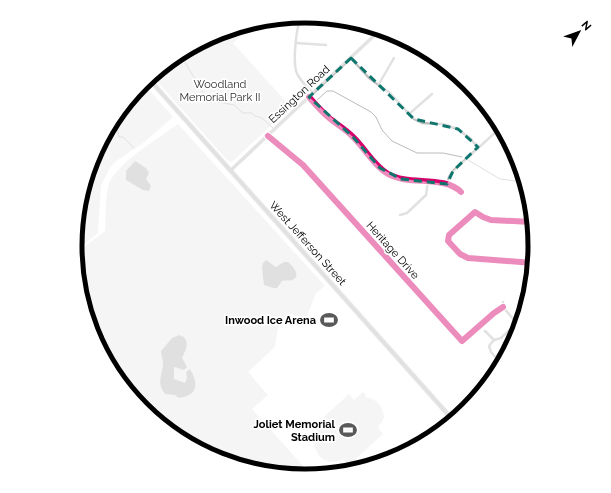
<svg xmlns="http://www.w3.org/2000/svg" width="611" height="493" viewBox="0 0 611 493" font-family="Raleway,sans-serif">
  <rect width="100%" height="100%" fill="#fff"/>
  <g fill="#e9e9e9">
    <path d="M 251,27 L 233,43 L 291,107 L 233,161 L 231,162 L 227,160 L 153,77 L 218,33 Z"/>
    <path d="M 143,83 L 173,117 L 143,143 L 116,161 L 109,169 L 101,186 L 98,233 L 76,251 L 75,246 L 93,158 Z"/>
    <path d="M 178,124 L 325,286 L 316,293 L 306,319 L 291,314 L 278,327 L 275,347 L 248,372 L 268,395 L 252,409 L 312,476 L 305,477 L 217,459 L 142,409 L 92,334 L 76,253 L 105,231 C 106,217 105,201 108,187 C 113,165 159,138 178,124 Z"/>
    <path d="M 363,392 L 366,395 L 365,397 C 377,398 383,407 384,418 L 378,428 L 383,434 L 349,465 L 343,459 C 329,467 315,458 314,442 L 313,443 L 310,440 L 319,432 L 314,426 L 349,394 L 354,400 Z"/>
  </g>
  <g fill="#bbb">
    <path d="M 135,161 L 146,168 L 149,173 L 146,179 L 151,186 L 149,191 L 143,190 L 126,180 L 126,171 Z"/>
    <path d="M 266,260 L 276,267 L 284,262 L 288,262 C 293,266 302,277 292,280 C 289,281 285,280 282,281 L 277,288 L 273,288 L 264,285 L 262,268 L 263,263 Z"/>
    <path d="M 179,335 L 184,337 C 190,344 185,351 182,358 L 187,367 L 184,370 L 174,367 L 174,379 L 185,383 L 187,378 L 186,372 L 190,369 C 199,384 198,395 179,398 L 175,395 L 165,394 C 155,381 164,373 163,361 C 162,357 161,355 161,351 L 172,338 Z"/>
  </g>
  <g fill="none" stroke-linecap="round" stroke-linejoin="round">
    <g stroke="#bbb" stroke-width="1">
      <path d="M 182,57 L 206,98 L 209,100 L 234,105 L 243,113 L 252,113 L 255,116 L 262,118 L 273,128"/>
      <path d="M 316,101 L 327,91 L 333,91 L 371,112 L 376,117 L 382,130 L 392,141 L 417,153 L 443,153 L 462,157"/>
      <path d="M 114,126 L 118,132 L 119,137 L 123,137 L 134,148"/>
      <path d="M 468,160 L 500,179 L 523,182"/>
    </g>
    <g stroke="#dbdbdb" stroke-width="5.5">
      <path id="primary" d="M 149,79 L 453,420"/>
    </g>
    <g stroke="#bdbdbd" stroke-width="2.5">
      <path d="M 301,17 C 296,29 293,58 296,71 C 299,80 307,87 313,93"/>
      <path d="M 296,43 L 326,45"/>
      <path d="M 351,58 L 369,78 L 390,93 L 414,119 L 422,123 L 443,124 L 458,129 L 470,138 L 478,147"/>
      <path d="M 379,84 L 394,58"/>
      <path d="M 309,97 C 315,104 321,111 328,117 C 336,124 345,129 352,136 C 365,148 373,165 388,174 C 409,186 444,175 461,192"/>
      <path d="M 409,114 L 432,94"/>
      <path d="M 268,136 L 303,165 L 462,341 L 494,313 L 503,307"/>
      <path d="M 447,184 L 449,177 L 453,171 L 499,129"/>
      <path d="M 400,215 L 407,213 L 426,195 L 428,182"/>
      <path d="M 531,222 L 491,220 L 483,217 L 475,212 L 449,235 L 448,241 L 460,254 L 468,258 L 533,263"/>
      <path d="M 503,302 L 503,307 L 520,327"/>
      <path d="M 515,321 L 523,314"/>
      <path d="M 510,329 L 517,337"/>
      <path d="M 485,331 L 494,340 L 501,338 L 517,323"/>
      <path d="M 494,340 L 489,346 L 491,352 L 500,362"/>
    </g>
    <path stroke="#c0c0c0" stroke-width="3.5" d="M 231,170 L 379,31"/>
    <use href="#primary" stroke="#bdbdbd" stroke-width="3.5"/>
    <g stroke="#fff" stroke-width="8">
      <g id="cycleway">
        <path d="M 309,97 C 315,104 321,111 328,117 C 336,124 345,129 352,136 C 365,148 373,165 388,174 C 409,186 444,175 461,192"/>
        <path d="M 268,136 L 303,165 L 462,341 L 494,313 L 503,307"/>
        <path d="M 531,222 L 491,220 L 483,217 L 475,212 L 449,235 L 448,241 L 460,254 L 468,258 L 533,263"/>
      </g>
    </g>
    <use href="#cycleway" stroke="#d6006c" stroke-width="6"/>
  </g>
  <path d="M0 0H611V493H0ZM 351,58 L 414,119 L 458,129 L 478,147 L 453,171 L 447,184 L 401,179 L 380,168 L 353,137 L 309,97 Z" fill="#fff" fill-opacity=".55" fill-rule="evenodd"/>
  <path fill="none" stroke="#0f766e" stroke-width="3" stroke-dasharray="8 5" stroke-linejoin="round" d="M 351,58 L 414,119 L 458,129 L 478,147 L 453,171 L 447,184 L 401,179 L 380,168 L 353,137 L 309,97 Z"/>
  <defs>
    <g id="stadium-bare" transform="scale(1.38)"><path d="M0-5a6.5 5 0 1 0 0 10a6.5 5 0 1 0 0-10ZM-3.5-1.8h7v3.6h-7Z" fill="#595959" stroke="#fff" stroke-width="2.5" paint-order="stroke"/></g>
  </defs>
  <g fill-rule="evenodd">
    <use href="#stadium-bare" x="329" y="320"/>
    <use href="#stadium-bare" x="348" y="430"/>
  </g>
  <g text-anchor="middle" stroke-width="3.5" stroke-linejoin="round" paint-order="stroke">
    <g font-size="11" fill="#2e2e2e" stroke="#fff">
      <text x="220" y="88">Woodland<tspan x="220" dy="13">Memorial Park II</tspan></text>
    </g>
    <g font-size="11" fill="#000" stroke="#fff">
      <text transform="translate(299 94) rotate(-43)" y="4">Essington Road</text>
      <text transform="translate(308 243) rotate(48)" y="4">West Jefferson Street</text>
      <text transform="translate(393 250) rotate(48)" y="4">Heritage Drive</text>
    </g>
    <g font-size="11" font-weight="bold" fill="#000" stroke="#fff" text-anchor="end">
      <text x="316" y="324">Inwood Ice Arena</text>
      <text x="335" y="428">Joliet Memorial<tspan x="335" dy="13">Stadium</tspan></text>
    </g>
  </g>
  <path d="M0 0H611V493H0ZM82 246a223 223 0 1 1 446 0a223 223 0 1 1-446 0Z" fill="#fff" fill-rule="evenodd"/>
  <path fill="none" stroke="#000" stroke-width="5" d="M82 246a223 223 0 1 1 446 0a223 223 0 1 1-446 0Z"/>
  <g transform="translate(579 32) rotate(49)" stroke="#ffffff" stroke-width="3" paint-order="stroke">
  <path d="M0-3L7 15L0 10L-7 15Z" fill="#000000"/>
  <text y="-6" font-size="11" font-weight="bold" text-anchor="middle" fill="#000000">N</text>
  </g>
</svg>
